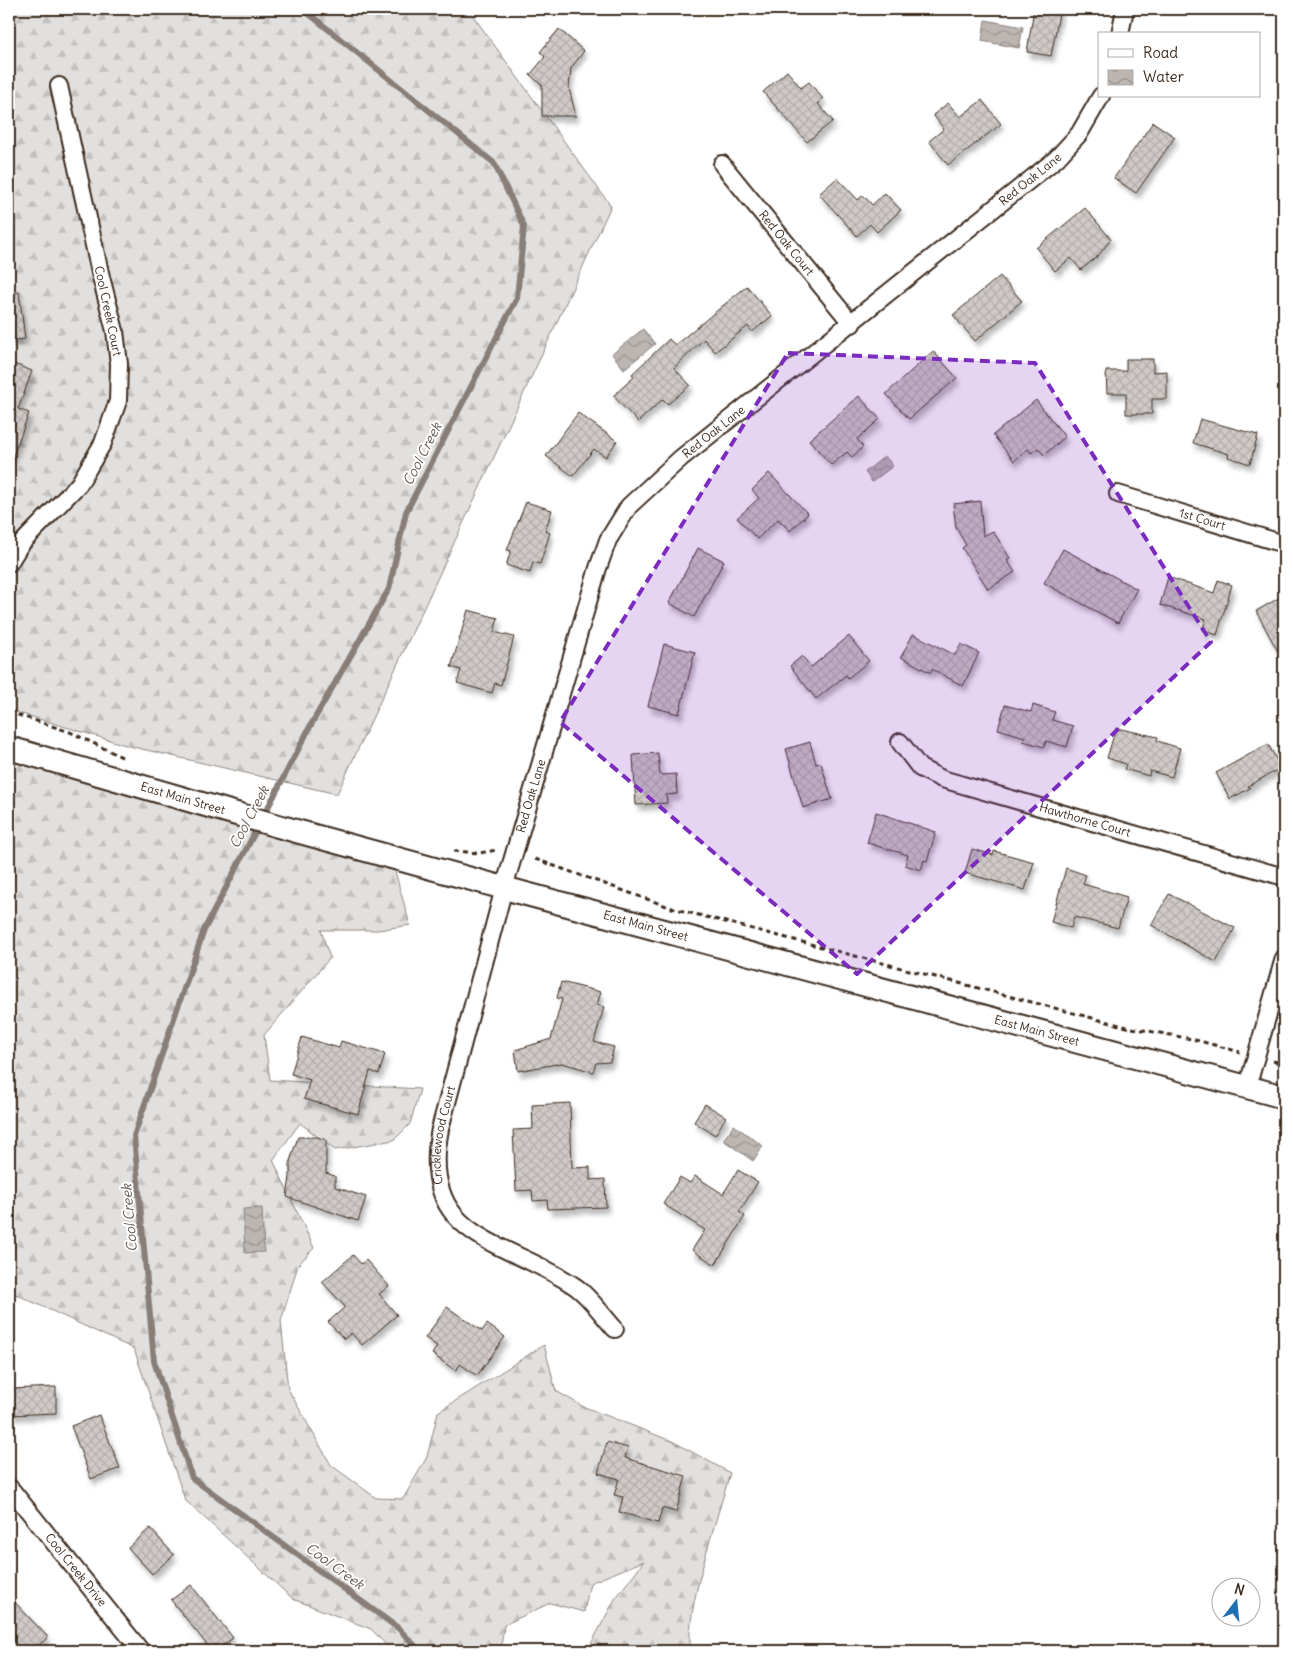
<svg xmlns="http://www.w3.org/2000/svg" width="1293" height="1660" viewBox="0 0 1293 1660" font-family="Delius,sans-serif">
  <defs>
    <pattern id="forest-firs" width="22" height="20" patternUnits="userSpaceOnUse" patternTransform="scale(1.25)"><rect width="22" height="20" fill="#e2e0de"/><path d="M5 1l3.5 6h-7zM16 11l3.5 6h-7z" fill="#c3c0be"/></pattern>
    <pattern id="water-waves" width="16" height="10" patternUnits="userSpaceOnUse" patternTransform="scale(1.25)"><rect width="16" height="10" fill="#bcb6b3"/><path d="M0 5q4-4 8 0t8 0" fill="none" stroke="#9a9491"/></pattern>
    <pattern id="building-cross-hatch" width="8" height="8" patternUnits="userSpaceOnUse" patternTransform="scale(1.25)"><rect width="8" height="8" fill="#cfcac7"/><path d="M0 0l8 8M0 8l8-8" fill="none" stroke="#b3aeaa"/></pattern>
    <filter id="shadow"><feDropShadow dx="3" dy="5.5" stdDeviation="2.5" flood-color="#0004"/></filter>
  </defs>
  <rect width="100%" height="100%" fill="#fff"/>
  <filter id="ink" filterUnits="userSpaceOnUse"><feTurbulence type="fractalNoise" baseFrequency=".02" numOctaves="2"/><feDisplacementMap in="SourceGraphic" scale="10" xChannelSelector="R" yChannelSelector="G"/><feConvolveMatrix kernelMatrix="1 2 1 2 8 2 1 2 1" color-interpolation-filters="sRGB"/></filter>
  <g filter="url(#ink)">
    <g fill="url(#forest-firs)" stroke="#8e857e">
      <path d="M 9,9 L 468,9 L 611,206 L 337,794 L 129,746 L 9,710 Z"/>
      <path d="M 9,758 L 394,868 L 410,925 L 378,930 L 321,930 L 330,958 L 264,1035 L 270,1080 L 420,1089 L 410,1124 L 394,1140 L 335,1150 L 300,1123 L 273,1160 L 314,1248 L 298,1265 L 281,1321 L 288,1389 L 331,1465 L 376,1498 L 403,1499 L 427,1457 L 438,1412 L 544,1345 L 556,1391 L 582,1406 L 674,1442 L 730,1473 C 719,1514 683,1614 691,1651 L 593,1651 L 591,1644 L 615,1599 L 644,1561 L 590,1583 L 584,1612 L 550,1603 L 504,1625 L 501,1647 L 503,1651 L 392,1651 L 371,1629 L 293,1599 L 185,1500 L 134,1349 L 9,1291 Z"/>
    </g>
    <g fill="url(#water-waves)" stroke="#887e77">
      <path d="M 985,20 L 1023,27 L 1019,48 L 982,41 Z"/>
      <path d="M 643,329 L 655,344 L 624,369 L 612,354 Z"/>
      <path d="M 885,456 L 893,466 L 872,482 L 865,472 Z"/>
      <path d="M 734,1125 L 763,1146 L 753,1161 L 723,1140 Z"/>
      <path d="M 262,1208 L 264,1252 L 245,1253 L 243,1209 Z"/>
    </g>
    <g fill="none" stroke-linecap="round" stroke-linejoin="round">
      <path stroke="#887e77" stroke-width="6" d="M 303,9 L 494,163 L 524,226 L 517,298 L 406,512 L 389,589 L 312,723 L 204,930 L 134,1136 L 154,1361 L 192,1478 L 398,1628 L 420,1651"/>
    </g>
    <g fill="url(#building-cross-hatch)" stroke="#3b2a1e" filter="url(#shadow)">
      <path d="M 1034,9 L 1060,9 L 1051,56 L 1027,52 Z"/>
      <path d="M 559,29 L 584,51 L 571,68 L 569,88 L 576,116 L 542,116 L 542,85 L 530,75 L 545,57 L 540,52 Z"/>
      <path d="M 787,71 L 801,88 L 809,82 L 823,99 L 818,104 L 833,121 L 807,142 L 763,92 Z"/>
      <path d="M 982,100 L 1001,124 L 948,165 L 929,141 L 944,129 L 933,115 L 948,103 L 960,117 Z"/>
      <path d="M 1153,122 L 1175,137 L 1136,193 L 1114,178 Z"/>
      <path d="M 837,178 L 858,200 L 863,195 L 872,205 L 885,193 L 901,210 L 877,232 L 870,224 L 857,236 L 819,194 Z"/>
      <path d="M 1085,208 L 1111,239 L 1098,256 L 1081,270 L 1071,258 L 1055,271 L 1036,248 Z"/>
      <path d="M 1000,276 L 1022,301 L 975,341 L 953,315 Z"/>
      <path d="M 747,286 L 772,316 L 752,332 L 748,326 L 715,352 L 704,339 L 674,368 L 690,385 L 668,404 L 663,399 L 638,422 L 613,396 L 634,377 L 632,374 L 669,339 L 675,345 Z"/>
      <path d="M 19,292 L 25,339 L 9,341 L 9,293 Z"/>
      <path d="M 933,351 L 957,378 L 909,419 L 886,394 Z"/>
      <path d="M 1126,359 L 1153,359 L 1153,372 L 1167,371 L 1167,399 L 1152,399 L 1152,414 L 1126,414 L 1126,393 L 1107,393 L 1106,371 L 1126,371 Z"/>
      <path d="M 9,362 L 32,371 L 18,409 L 29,413 L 10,464 Z"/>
      <path d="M 859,396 L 880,419 L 857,439 L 863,447 L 852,457 L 847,452 L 831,465 L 809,440 Z"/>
      <path d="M 1036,400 L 1065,437 L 1044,455 L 1038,448 L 1031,453 L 1028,449 L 1014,461 L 993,435 Z"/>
      <path d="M 578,413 L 617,441 L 606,457 L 594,449 L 573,476 L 546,456 Z"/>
      <path d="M 1200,419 L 1258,435 L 1250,464 L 1228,457 L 1229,454 L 1193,443 Z"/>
      <path d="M 769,473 L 808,514 L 790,531 L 778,519 L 757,539 L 737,518 L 759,498 L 752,490 Z"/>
      <path d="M 980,501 L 983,536 L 993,531 L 1010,558 L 1007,560 L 1015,572 L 988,589 L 962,548 L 966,545 L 956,528 L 953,504 Z"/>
      <path d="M 526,502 L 552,510 L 545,531 L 550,533 L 540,564 L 533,562 L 530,573 L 506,565 L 511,551 L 507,550 Z"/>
      <path d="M 698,548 L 724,561 L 694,617 L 669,603 Z"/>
      <path d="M 1063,549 L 1137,589 L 1118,623 L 1044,583 Z"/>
      <path d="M 1168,577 L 1214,593 L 1218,580 L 1232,585 L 1217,635 L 1202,630 L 1206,619 L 1160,605 Z"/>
      <path d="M 1279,598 L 1284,608 L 1284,663 L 1256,611 Z"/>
      <path d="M 468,610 L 498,618 L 494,632 L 514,637 L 501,685 L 495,683 L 492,693 L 457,683 L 461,670 L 451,667 Z"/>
      <path d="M 913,634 L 955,655 L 961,644 L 979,653 L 963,686 L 932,669 L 931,673 L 901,657 Z"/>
      <path d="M 849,636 L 869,661 L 848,678 L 846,675 L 816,699 L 790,666 L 802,656 L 811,667 Z"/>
      <path d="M 664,644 L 695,652 L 679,714 L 648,706 Z"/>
      <path d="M 1005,705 L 1031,712 L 1033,705 L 1055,712 L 1052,720 L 1073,726 L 1067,747 L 1046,741 L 1044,747 L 1023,741 L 1025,737 L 998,729 Z"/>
      <path d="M 1116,728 L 1158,737 L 1157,741 L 1180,748 L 1172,777 L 1150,771 L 1149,776 L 1124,769 L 1126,764 L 1107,758 Z"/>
      <path d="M 810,742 L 816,764 L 821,763 L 832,799 L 803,808 L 786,749 Z"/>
      <path d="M 1268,744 L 1281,768 L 1248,786 L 1250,788 L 1230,799 L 1216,773 Z"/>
      <path d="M 658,753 L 660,775 L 676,774 L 677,794 L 666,795 L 667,803 L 636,805 L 633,755 Z"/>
      <path d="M 876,812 L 936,832 L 927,861 L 924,860 L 921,870 L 905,865 L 908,855 L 867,843 Z"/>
      <path d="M 972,849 L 993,855 L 994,851 L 1034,862 L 1025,890 L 965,873 Z"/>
      <path d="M 1066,868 L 1086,875 L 1083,884 L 1127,897 L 1118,928 L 1074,917 L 1071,928 L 1051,922 Z"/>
      <path d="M 1169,894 L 1235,928 L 1216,962 L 1151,925 Z"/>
      <path d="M 561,982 L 601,992 L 597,1005 L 604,1007 L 594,1042 L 614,1047 L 610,1062 L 596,1063 L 593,1072 L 562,1063 L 518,1071 L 515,1050 L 551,1039 L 562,999 L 557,998 Z"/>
      <path d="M 302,1037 L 339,1048 L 341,1041 L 385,1054 L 379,1074 L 370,1071 L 358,1114 L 304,1099 L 310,1080 L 291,1074 Z"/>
      <path d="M 570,1103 L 572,1168 L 590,1167 L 590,1180 L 605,1179 L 606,1207 L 548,1209 L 547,1200 L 533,1201 L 532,1190 L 516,1191 L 513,1130 L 533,1129 L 532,1105 Z"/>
      <path d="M 705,1104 L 726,1117 L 715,1135 L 694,1122 Z"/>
      <path d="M 298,1137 L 317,1137 L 326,1140 L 326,1173 L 335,1176 L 335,1187 L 366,1197 L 358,1221 L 287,1197 L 290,1177 L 290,1161 Z"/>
      <path d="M 738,1170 L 758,1182 L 739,1212 L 745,1216 L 715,1265 L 692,1250 L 705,1230 L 663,1204 L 680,1177 L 690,1183 L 695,1176 L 723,1194 Z"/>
      <path d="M 353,1255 L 361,1264 L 366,1260 L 389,1286 L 379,1294 L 397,1315 L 362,1345 L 351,1333 L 344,1339 L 328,1322 L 345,1307 L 322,1282 Z"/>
      <path d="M 447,1307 L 482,1331 L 487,1324 L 505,1337 L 477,1376 L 460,1364 L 456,1371 L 432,1354 L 437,1346 L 425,1338 Z"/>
      <path d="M 56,1387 L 56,1413 L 9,1415 L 9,1389 Z"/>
      <path d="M 99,1415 L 120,1468 L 91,1479 L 71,1426 Z"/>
      <path d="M 607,1442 L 628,1448 L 625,1458 L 686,1476 L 676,1512 L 662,1508 L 658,1523 L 619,1512 L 623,1497 L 614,1495 L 619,1479 L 598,1473 Z"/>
      <path d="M 150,1528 L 174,1555 L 152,1574 L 128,1548 Z"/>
      <path d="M 191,1585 L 233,1638 L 216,1651 L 212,1651 L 171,1600 Z"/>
      <path d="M 9,1596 L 48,1637 L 32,1651 L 18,1651 L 9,1641 Z"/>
    </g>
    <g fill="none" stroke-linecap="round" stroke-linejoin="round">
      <g stroke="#3b2a1e" stroke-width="20">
        <g id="minor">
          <path d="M 1120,34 L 1125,9"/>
          <path id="s1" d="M 722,164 L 852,324"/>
          <path id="s2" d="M 1118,494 L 1284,544"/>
          <path d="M 9,563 L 20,545 L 79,484 L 103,443 L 118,401 L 119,364 L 115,331 L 101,277 L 59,86"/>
          <path id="s3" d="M 900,742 L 920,768 L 942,779 L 1284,877"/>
          <path d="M 1247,1088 L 1284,958"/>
          <path id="s4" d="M 615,1329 C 603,1316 591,1298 576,1287 C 507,1239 418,1242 440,1129 L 504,888 L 598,568 L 608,540 L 629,506 L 681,458 L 1056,159 L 1079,134 L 1101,96"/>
          <path id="s5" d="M 10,1488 L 141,1651"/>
        </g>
      </g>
      <g stroke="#3b2a1e" stroke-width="26">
        <g id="secondary">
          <path id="s6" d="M 9,748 L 278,826 L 504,888 L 1284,1097"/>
        </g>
      </g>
      <g stroke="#3b2a1e" stroke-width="3" stroke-dasharray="5 4" stroke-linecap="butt">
        <path d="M 9,712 L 70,732 L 124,758"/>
        <path d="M 454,851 L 479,853 L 497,850"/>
        <path d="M 535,859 L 672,908 L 1127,1027 L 1192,1039 L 1240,1052"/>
        <path d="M 1273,1061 L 1284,1064"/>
      </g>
      <use href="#minor" stroke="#fff" stroke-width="16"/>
      <use href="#secondary" stroke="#fff" stroke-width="22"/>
    </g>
  </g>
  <path fill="#7b2cbf" fill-opacity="0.2" stroke="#7b2cbf" stroke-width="4" stroke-dasharray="10 6" stroke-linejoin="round" d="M 788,353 L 1035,363 L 1211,642 L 857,974 L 560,722 Z"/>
  <g text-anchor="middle" stroke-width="4" stroke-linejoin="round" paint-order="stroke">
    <g font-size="12" fill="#3b2a1e" stroke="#fff">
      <text dy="4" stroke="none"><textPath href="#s4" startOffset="1460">Red Oak Lane</textPath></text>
      <text dy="4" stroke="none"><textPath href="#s1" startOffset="102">Red Oak Court</textPath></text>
      <text transform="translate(108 311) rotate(78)" y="4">Cool Creek Court</text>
      <text dy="4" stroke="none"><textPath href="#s4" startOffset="1055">Red Oak Lane</textPath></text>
      <text dy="4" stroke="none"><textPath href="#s2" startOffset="88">1st Court</textPath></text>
      <text dy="4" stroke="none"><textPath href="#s4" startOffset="635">Red Oak Lane</textPath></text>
      <text dy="4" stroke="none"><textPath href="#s6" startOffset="181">East Main Street</textPath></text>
      <text dy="4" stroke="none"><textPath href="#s3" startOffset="206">Hawthorne Court</textPath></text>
      <text dy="4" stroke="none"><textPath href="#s6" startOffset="661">East Main Street</textPath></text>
      <text dy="4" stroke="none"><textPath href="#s6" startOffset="1066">East Main Street</textPath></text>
      <text dy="4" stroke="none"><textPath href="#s4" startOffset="284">Cricklewood Court</textPath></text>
      <text dy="4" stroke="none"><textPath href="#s5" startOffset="105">Cool Creek Drive</textPath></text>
    </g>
    <g font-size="14" font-style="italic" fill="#685b52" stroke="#fff">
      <text transform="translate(422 454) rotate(-63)" y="5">Cool Creek</text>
      <text transform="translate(249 817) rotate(-62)" y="5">Cool Creek</text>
      <text transform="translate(129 1218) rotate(-95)" y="5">Cool Creek</text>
      <text transform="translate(335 1566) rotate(36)" y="5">Cool Creek</text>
    </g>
  </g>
  <rect width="1293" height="1660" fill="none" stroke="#fff" stroke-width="30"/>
  <rect x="15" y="15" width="1263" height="1630" fill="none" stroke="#3b2a1e" stroke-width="2" filter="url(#ink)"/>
  <rect x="1098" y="32" width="162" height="65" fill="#ffffff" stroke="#b1aaa5"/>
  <rect x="1108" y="49" width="25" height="8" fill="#ffffff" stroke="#b1aaa5"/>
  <text x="1143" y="58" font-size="15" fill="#3b2a1e">Road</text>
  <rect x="1108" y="70" width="25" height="15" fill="url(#water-waves)" stroke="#b1aaa5"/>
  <text x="1143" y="82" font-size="15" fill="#3b2a1e">Water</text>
  <g transform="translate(1236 1602) rotate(16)"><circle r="24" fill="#ffffff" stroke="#b1aaa5"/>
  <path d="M0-4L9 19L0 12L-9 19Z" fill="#1f6fb2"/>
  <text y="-8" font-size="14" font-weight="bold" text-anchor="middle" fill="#3b2a1e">N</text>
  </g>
</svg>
